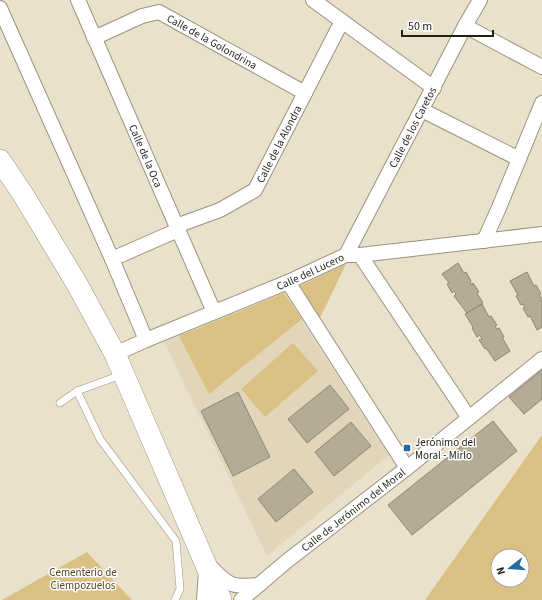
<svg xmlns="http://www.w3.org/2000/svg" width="542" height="600" viewBox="0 0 542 600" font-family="'Source Sans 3',sans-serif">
  <rect width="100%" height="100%" fill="#e9e1cb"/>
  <path fill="#e2d6ba" d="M 284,293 L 389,455 L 267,556 L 164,342 Z"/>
  <g fill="#dac183" fill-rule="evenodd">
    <path d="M 346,264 L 320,318 L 300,286 Z"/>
    <path d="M 284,293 L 302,319 L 209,394 L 179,336 Z"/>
    <path d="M 293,343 L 318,371 L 265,417 L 241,389 Z"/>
    <path d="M 542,435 L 542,600 L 425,600 ZM 498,556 L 522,556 L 522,580 L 498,580 Z"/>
    <path d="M 87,552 L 132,600 L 2,600 Z"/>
  </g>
  <g fill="#b5ac98" stroke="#908874">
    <path d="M 458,263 L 464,273 L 466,272 L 471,281 L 470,282 L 472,285 L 473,283 L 479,292 L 477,293 L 483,303 L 467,313 L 454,296 L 456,294 L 454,291 L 452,293 L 447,284 L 449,283 L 442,274 Z"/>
    <path d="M 527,272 L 534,286 L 536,285 L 541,294 L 539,295 L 541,298 L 542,298 L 542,327 L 537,330 L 530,316 L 528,317 L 523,308 L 525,307 L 523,304 L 521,305 L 516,296 L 518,295 L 510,281 Z"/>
    <path d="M 482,304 L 489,317 L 491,316 L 497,325 L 495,326 L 497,329 L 499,328 L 504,337 L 502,337 L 510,351 L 495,361 L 486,348 L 485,349 L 479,340 L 482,339 L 480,335 L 477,337 L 472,328 L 473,327 L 465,314 Z"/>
    <path d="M 542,370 L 542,399 L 524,414 L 509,397 Z"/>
    <path d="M 330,385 L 349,409 L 307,443 L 288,419 Z"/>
    <path d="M 238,392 L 270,457 L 233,476 L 201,411 Z"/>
    <path d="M 493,421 L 517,451 L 412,535 L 388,505 Z"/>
    <path d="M 351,422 L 371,446 L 334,476 L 315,452 Z"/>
    <path d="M 294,469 L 313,492 L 276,522 L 258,499 Z"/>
  </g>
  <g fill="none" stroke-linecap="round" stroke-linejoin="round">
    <g stroke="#9b937f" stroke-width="8">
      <g id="lane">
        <path d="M 77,391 L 100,439 L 176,541 L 180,589 L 175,600"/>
        <path d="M 60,403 L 77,391 L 121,375"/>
      </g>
    </g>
    <g stroke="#9b937f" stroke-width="16">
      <g id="street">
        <path id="s1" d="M 78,0 L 214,312"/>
        <path d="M 313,0 L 434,88"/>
        <path d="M 0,8 L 112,259 L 146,340"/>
        <path d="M 465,26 L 542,67"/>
        <path id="s2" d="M 94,38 L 142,16 L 159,12 L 305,93"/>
        <path d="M 422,110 L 519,159"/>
        <path id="s3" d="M 176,226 L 220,210 L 255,190 L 342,21"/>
        <path d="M 484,241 L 498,210 L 542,103"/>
        <path id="s4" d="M 346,255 L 465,26 L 480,0"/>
        <path d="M 360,255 L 469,418"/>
        <path d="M 112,259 L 178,230"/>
        <path d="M 288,282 L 407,468"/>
        <path id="s5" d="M 115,354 L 146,340 L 288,282 L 346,255 L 360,255 L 542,234"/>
        <path d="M 212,568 C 229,587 234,587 259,585"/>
        <path d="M 204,600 L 206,571"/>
        <path id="s6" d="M 241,600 L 287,561 L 407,468 L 542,359"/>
      </g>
    </g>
    <g stroke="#9b937f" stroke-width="22">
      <path id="primary" d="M 0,160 L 24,196 L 77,284 L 115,354 L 221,600"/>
    </g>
    <use href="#lane" stroke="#fff" stroke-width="7"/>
    <use href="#street" stroke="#fff" stroke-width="14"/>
    <use href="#primary" stroke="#fff" stroke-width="21"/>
  </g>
  <rect fill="#256ba0" stroke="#fff" stroke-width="1.5" x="403" y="444" width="8" height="8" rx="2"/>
  <g text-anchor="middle" stroke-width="3" stroke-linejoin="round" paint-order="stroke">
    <g font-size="11" fill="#221f17" stroke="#fff">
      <text dy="4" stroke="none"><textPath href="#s2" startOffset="131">Calle de la Golondrina</textPath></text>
      <text dy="4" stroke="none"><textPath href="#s4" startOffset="144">Calle de los Caretos</textPath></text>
      <text dy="4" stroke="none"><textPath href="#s3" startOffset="139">Calle de la Alondra</textPath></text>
      <text dy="4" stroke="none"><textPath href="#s1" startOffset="170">Calle de la Oca</textPath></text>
      <text dy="4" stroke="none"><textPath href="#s5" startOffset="212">Calle del Lucero</textPath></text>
      <text dy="4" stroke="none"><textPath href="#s6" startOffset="144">Calle de Jerónimo del Moral</textPath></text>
    </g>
    <g font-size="11" fill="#221f17" stroke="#fff" text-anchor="start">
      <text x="415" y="446">Jerónimo del<tspan x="415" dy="13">Moral - Mirlo</tspan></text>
    </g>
    <g font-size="11" fill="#54451d" stroke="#fff">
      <text x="83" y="576">Cementerio de<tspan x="83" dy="13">Ciempozuelos</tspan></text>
    </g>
  </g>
  <g transform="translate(510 568) rotate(253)"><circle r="19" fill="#ffffff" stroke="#a7a5a2"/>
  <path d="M0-3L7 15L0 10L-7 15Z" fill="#256ba0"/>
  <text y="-6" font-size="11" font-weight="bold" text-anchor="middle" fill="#221f17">N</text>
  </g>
  <path d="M402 30v6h91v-6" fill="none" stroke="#221f17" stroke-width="2"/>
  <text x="408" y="30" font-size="12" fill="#221f17" stroke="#ffffff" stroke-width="3" paint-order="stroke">50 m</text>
</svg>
